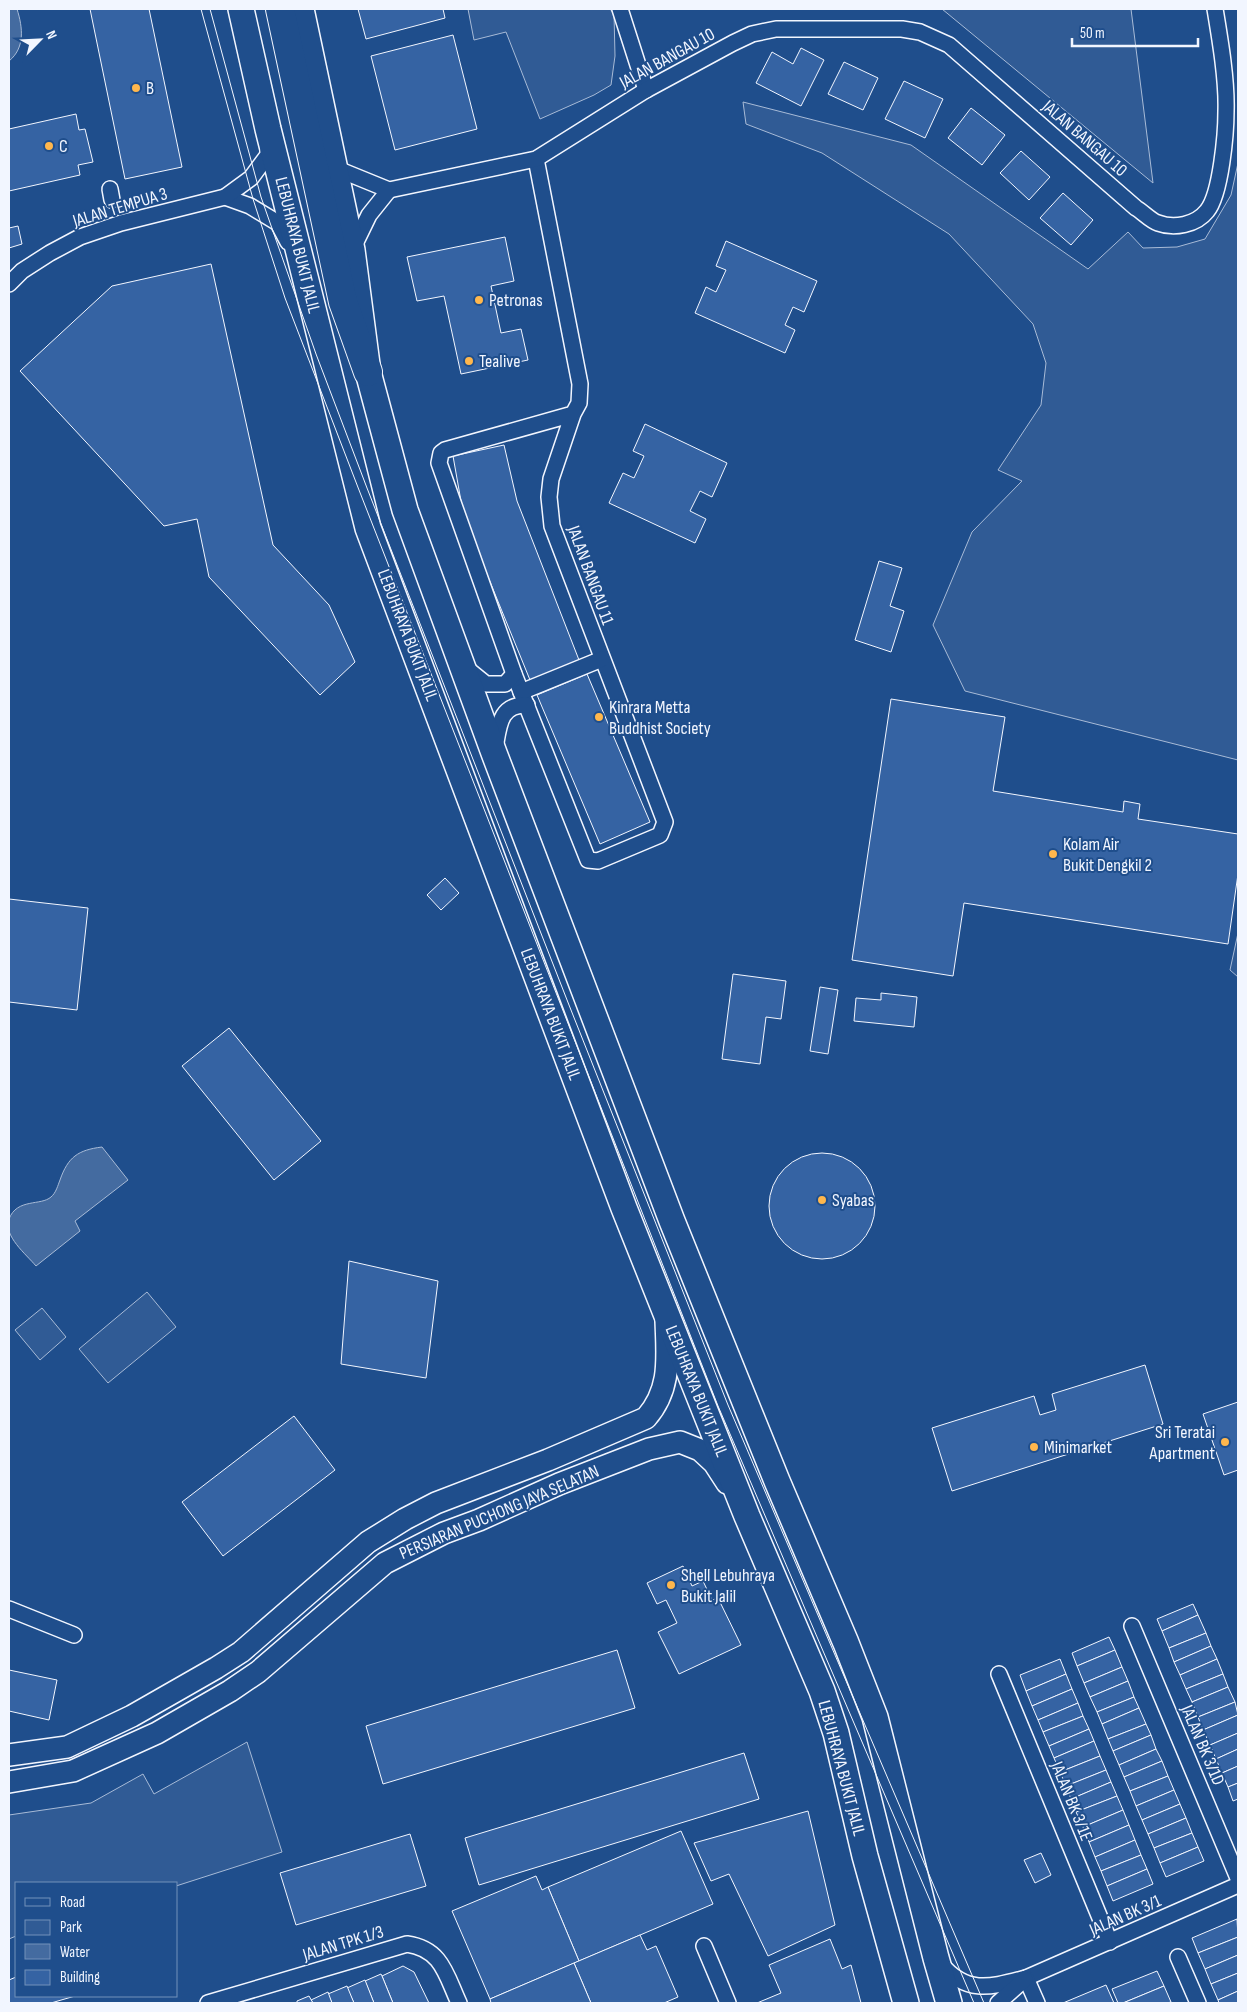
<svg xmlns="http://www.w3.org/2000/svg" width="1247" height="2012" viewBox="0 0 1247 2012" font-family="'Sofia Sans Condensed',sans-serif">
  <rect width="100%" height="100%" fill="#1f4e8c"/>
  <g fill="#305b95" stroke="#a8bbd7">
    <path d="M 468,9 L 610,9 L 614,14 L 615,56 L 611,85 L 594,95 L 540,119 L 506,32 L 474,40 Z"/>
    <path d="M 942,9 L 1131,9 L 1153,183 Z"/>
    <path d="M 743,102 L 911,145 L 1088,269 L 1128,232 L 1143,248 L 1177,247 L 1205,239 L 1231,195 L 1238,163 L 1238,760 L 965,691 L 933,625 L 972,532 L 1022,481 L 998,470 L 1041,405 L 1046,363 L 1033,324 L 949,234 L 822,153 L 746,124 Z"/>
    <path d="M 1238,933 L 1238,977 L 1230,970 Z"/>
    <path d="M 147,1292 L 176,1327 L 108,1383 L 79,1349 Z"/>
    <path d="M 42,1308 L 66,1337 L 40,1360 L 15,1330 Z"/>
    <path d="M 247,1742 L 282,1852 L 176,1886 L 176,1883 L 16,1883 L 16,1936 L 9,1939 L 9,1815 L 91,1803 L 143,1774 L 154,1794 Z"/>
  </g>
  <g fill="#446ba0" stroke="#a8bbd7">
    <path d="M 9,9 L 17,9 C 23,28 25,48 9,61 Z"/>
    <path d="M 102,1147 L 128,1180 L 75,1221 L 80,1231 L 36,1266 C 26,1254 3,1236 9,1219 C 17,1198 41,1206 51,1197 C 56,1193 58,1185 60,1180 C 68,1157 78,1150 102,1147 Z"/>
  </g>
  <g fill="#3563a3" stroke="#f2f6ff">
    <path d="M 90,9 L 149,9 L 182,167 L 125,179 Z"/>
    <path d="M 358,9 L 443,9 L 445,18 L 366,39 Z"/>
    <path d="M 453,35 L 477,129 L 395,150 L 371,56 Z"/>
    <path d="M 801,48 L 824,60 L 801,106 L 756,83 L 772,52 L 793,64 Z"/>
    <path d="M 844,62 L 878,78 L 863,110 L 828,94 Z"/>
    <path d="M 904,81 L 943,99 L 925,138 L 885,119 Z"/>
    <path d="M 971,108 L 1005,135 L 982,165 L 948,138 Z"/>
    <path d="M 76,114 L 79,130 L 85,129 L 93,162 L 78,165 L 80,175 L 9,191 L 9,129 Z"/>
    <path d="M 1021,151 L 1050,177 L 1029,200 L 1000,173 Z"/>
    <path d="M 1063,193 L 1093,220 L 1071,245 L 1040,218 Z"/>
    <path d="M 18,226 L 22,244 L 9,248 L 9,228 Z"/>
    <path d="M 505,237 L 514,281 L 491,286 L 501,333 L 521,329 L 528,360 L 461,374 L 444,296 L 417,301 L 407,257 Z"/>
    <path d="M 726,241 L 817,281 L 804,312 L 793,307 L 785,325 L 795,330 L 785,353 L 695,313 L 706,287 L 716,292 L 726,270 L 716,266 Z"/>
    <path d="M 211,264 L 273,545 L 329,605 L 355,662 L 320,695 L 209,577 L 197,519 L 164,526 L 20,371 L 112,286 Z"/>
    <path d="M 645,424 L 727,463 L 712,497 L 700,491 L 690,511 L 706,519 L 695,543 L 609,503 L 623,473 L 634,478 L 644,456 L 633,451 Z"/>
    <path d="M 504,445 L 517,501 L 579,660 L 530,680 L 464,518 L 453,456 Z"/>
    <path d="M 879,561 L 902,568 L 890,606 L 904,611 L 891,652 L 855,640 Z"/>
    <path d="M 587,674 L 650,822 L 600,844 L 537,695 Z"/>
    <path d="M 891,699 L 1005,717 L 993,791 L 1123,812 L 1124,801 L 1140,804 L 1138,819 L 1238,834 L 1238,874 L 1228,944 L 964,903 L 953,976 L 852,960 Z"/>
    <path d="M 445,878 L 459,893 L 441,910 L 427,895 Z"/>
    <path d="M 9,899 L 88,908 L 77,1010 L 9,1002 Z"/>
    <path d="M 733,974 L 786,981 L 781,1019 L 766,1017 L 760,1064 L 722,1059 Z"/>
    <path d="M 820,987 L 838,990 L 828,1054 L 810,1051 Z"/>
    <path d="M 881,993 L 917,997 L 914,1027 L 854,1021 L 856,998 L 881,1000 Z"/>
    <path d="M 229,1028 L 321,1141 L 274,1180 L 182,1066 Z"/>
    <circle cx="822" cy="1206" r="53"/>
    <path d="M 349,1261 L 438,1281 L 426,1378 L 341,1364 Z"/>
    <path d="M 1145,1365 L 1163,1424 L 952,1491 L 932,1428 L 1034,1396 L 1040,1415 L 1056,1410 L 1052,1394 Z"/>
    <path d="M 1238,1402 L 1238,1470 L 1224,1475 L 1203,1414 Z"/>
    <path d="M 294,1416 L 335,1470 L 223,1556 L 182,1502 Z"/>
    <path d="M 683,1566 L 692,1586 L 703,1581 L 712,1600 L 718,1598 L 741,1645 L 679,1674 L 658,1632 L 677,1623 L 666,1600 L 657,1604 L 647,1583 Z"/>
    <path d="M 1193,1604 L 1198,1615 L 1162,1631 L 1157,1619 Z"/>
    <path d="M 1198,1615 L 1206,1633 L 1169,1648 L 1162,1631 Z"/>
    <path d="M 1206,1633 L 1211,1646 L 1174,1662 L 1169,1648 Z"/>
    <path d="M 1109,1637 L 1115,1650 L 1077,1666 L 1072,1653 Z"/>
    <path d="M 1211,1646 L 1217,1659 L 1180,1675 L 1174,1662 Z"/>
    <path d="M 617,1650 L 635,1708 L 383,1784 L 366,1726 Z"/>
    <path d="M 1115,1650 L 1122,1667 L 1084,1683 L 1077,1666 Z"/>
    <path d="M 1060,1659 L 1066,1674 L 1026,1691 L 1020,1675 Z"/>
    <path d="M 1217,1659 L 1223,1674 L 1186,1689 L 1180,1675 Z"/>
    <path d="M 1122,1667 L 1128,1681 L 1090,1697 L 1084,1683 Z"/>
    <path d="M 9,1670 L 57,1680 L 49,1720 L 9,1711 Z"/>
    <path d="M 1066,1674 L 1072,1689 L 1032,1706 L 1026,1691 Z"/>
    <path d="M 1223,1674 L 1228,1687 L 1192,1702 L 1186,1689 Z"/>
    <path d="M 1128,1681 L 1134,1697 L 1097,1712 L 1090,1697 Z"/>
    <path d="M 1228,1687 L 1235,1702 L 1198,1717 L 1192,1702 Z"/>
    <path d="M 1072,1689 L 1078,1703 L 1038,1720 L 1032,1706 Z"/>
    <path d="M 1134,1697 L 1139,1708 L 1102,1724 L 1097,1712 Z"/>
    <path d="M 1235,1702 L 1238,1715 L 1203,1730 L 1198,1717 Z"/>
    <path d="M 1078,1703 L 1083,1716 L 1043,1732 L 1038,1720 Z"/>
    <path d="M 1139,1708 L 1146,1724 L 1108,1739 L 1102,1724 Z"/>
    <path d="M 1238,1715 L 1238,1733 L 1210,1745 L 1203,1730 Z"/>
    <path d="M 1083,1716 L 1089,1729 L 1049,1746 L 1043,1732 Z"/>
    <path d="M 1146,1724 L 1151,1735 L 1113,1751 L 1108,1739 Z"/>
    <path d="M 1089,1729 L 1094,1741 L 1054,1758 L 1049,1746 Z"/>
    <path d="M 1238,1733 L 1238,1749 L 1216,1759 L 1210,1745 Z"/>
    <path d="M 1151,1735 L 1156,1749 L 1119,1765 L 1113,1751 Z"/>
    <path d="M 1094,1741 L 1100,1756 L 1060,1772 L 1054,1758 Z"/>
    <path d="M 1156,1749 L 1162,1761 L 1124,1777 L 1119,1765 Z"/>
    <path d="M 1238,1749 L 1238,1766 L 1222,1773 L 1216,1759 Z"/>
    <path d="M 744,1753 L 759,1799 L 479,1885 L 465,1838 Z"/>
    <path d="M 1100,1756 L 1106,1770 L 1066,1786 L 1060,1772 Z"/>
    <path d="M 1162,1761 L 1168,1776 L 1130,1791 L 1124,1777 Z"/>
    <path d="M 1238,1766 L 1238,1783 L 1228,1787 L 1222,1773 Z"/>
    <path d="M 1106,1770 L 1111,1782 L 1071,1799 L 1066,1786 Z"/>
    <path d="M 1168,1776 L 1174,1790 L 1136,1806 L 1130,1791 Z"/>
    <path d="M 1111,1782 L 1117,1796 L 1076,1812 L 1071,1799 Z"/>
    <path d="M 1238,1783 L 1238,1799 L 1233,1801 L 1228,1787 Z"/>
    <path d="M 1174,1790 L 1180,1804 L 1142,1820 L 1136,1806 Z"/>
    <path d="M 1117,1796 L 1123,1810 L 1083,1827 L 1076,1812 Z"/>
    <path d="M 1180,1804 L 1186,1818 L 1148,1834 L 1142,1820 Z"/>
    <path d="M 1123,1810 L 1129,1825 L 1089,1842 L 1083,1827 Z"/>
    <path d="M 808,1811 L 835,1925 L 768,1956 L 729,1874 L 711,1881 L 694,1843 Z"/>
    <path d="M 1186,1818 L 1192,1833 L 1154,1848 L 1148,1834 Z"/>
    <path d="M 1129,1825 L 1135,1840 L 1095,1857 L 1089,1842 Z"/>
    <path d="M 681,1831 L 713,1904 L 579,1961 L 548,1887 Z"/>
    <path d="M 1192,1833 L 1198,1847 L 1160,1863 L 1154,1848 Z"/>
    <path d="M 410,1834 L 426,1886 L 296,1925 L 280,1873 Z"/>
    <path d="M 1135,1840 L 1141,1855 L 1101,1871 L 1095,1857 Z"/>
    <path d="M 1198,1847 L 1204,1861 L 1166,1877 L 1160,1863 Z"/>
    <path d="M 1041,1853 L 1051,1875 L 1035,1883 L 1024,1860 Z"/>
    <path d="M 1141,1855 L 1147,1869 L 1107,1886 L 1101,1871 Z"/>
    <path d="M 1147,1869 L 1153,1884 L 1113,1901 L 1107,1886 Z"/>
    <path d="M 536,1876 L 542,1890 L 548,1887 L 579,1961 L 490,1999 L 452,1911 Z"/>
    <path d="M 1237,1919 L 1238,1937 L 1198,1953 L 1192,1938 Z"/>
    <path d="M 640,1935 L 647,1950 L 656,1946 L 678,1997 L 664,2003 L 591,2003 L 574,1963 Z"/>
    <path d="M 1238,1937 L 1238,1955 L 1205,1969 L 1198,1953 Z"/>
    <path d="M 830,1939 L 842,1969 L 851,1965 L 861,2003 L 757,2003 L 781,1993 L 769,1965 Z"/>
    <path d="M 1238,1955 L 1238,1973 L 1211,1984 L 1205,1969 Z"/>
    <path d="M 574,1963 L 591,2003 L 491,2003 L 490,1999 Z"/>
    <path d="M 403,1966 L 414,1972 L 429,2003 L 393,2003 L 382,1976 Z"/>
    <path d="M 1157,1971 L 1164,1986 L 1123,2003 L 1118,2003 L 1112,1989 Z"/>
    <path d="M 1238,1973 L 1238,1991 L 1218,2000 L 1211,1984 Z"/>
    <path d="M 381,1974 L 382,1976 L 393,2003 L 374,2003 L 365,1981 Z"/>
    <path d="M 16,1977 L 16,1996 L 75,1996 L 51,2003 L 9,2003 L 9,1980 Z"/>
    <path d="M 365,1980 L 374,2003 L 354,2003 L 347,1988 Z"/>
    <path d="M 1106,1985 L 1114,2003 L 1063,2003 Z"/>
    <path d="M 347,1986 L 354,2003 L 332,2003 L 328,1994 Z"/>
    <path d="M 1164,1986 L 1171,2002 L 1167,2003 L 1123,2003 Z"/>
    <path d="M 1238,1991 L 1238,2003 L 1219,2003 L 1218,2000 Z"/>
    <path d="M 328,1992 L 332,2003 L 313,2003 L 311,2000 Z"/>
    <path d="M 309,1996 L 313,2003 L 297,2003 L 297,2001 Z"/>
  </g>
  <g fill="none" stroke-linecap="round" stroke-linejoin="round">
    <g stroke="#f2f6ff" stroke-width="18">
      <g id="minor">
        <path d="M 620,9 L 646,90"/>
        <path d="M 536,159 L 580,384 L 579,403 L 573,414 L 551,479 L 549,497 L 552,526 L 665,822 L 660,835 L 598,861 L 588,860 L 514,674 L 439,463 L 441,453 L 445,450 L 573,414"/>
        <path d="M 335,168 L 389,190 L 536,159 L 646,90 L 733,43 L 752,34 L 776,29 L 902,29 L 920,32 L 949,45 L 1136,208 C 1143,212 1151,221 1158,223 C 1174,229 1196,225 1207,211 C 1221,194 1226,133 1226,111 C 1227,80 1220,39 1215,9"/>
        <path d="M 110,189 L 112,200"/>
        <path d="M 225,197 L 250,206 L 278,223 L 288,242"/>
        <path d="M 352,250 L 369,215 L 389,190"/>
        <path d="M 9,284 L 22,271 L 50,253 L 80,237 L 121,223 L 225,197 L 251,178 L 268,155 L 268,143"/>
        <path d="M 465,667 L 486,684 L 505,684 L 514,674"/>
        <path d="M 521,692 L 602,659"/>
        <path d="M 495,748 C 499,727 499,704 527,705"/>
        <path d="M 9,1609 L 74,1635"/>
        <path d="M 1132,1626 L 1238,1878"/>
        <path d="M 999,1674 L 1110,1942"/>
        <path d="M 704,1946 L 728,2003"/>
        <path d="M 1178,1957 L 1198,2003"/>
        <path d="M 941,1964 C 967,1995 991,1987 1026,1978 L 1238,1885"/>
        <path d="M 1026,1978 L 1037,2003"/>
        <path d="M 208,2003 L 407,1944 C 442,1949 446,1975 459,2003"/>
        <path d="M 998,2003 L 1025,1979"/>
      </g>
    </g>
    <g stroke="#f2f6ff" stroke-width="24">
      <g id="secondary">
        <path d="M 9,1755 L 67,1747 L 132,1716 L 216,1668 L 241,1652 L 368,1542 L 405,1519 L 436,1503 L 548,1460 L 646,1418 C 672,1388 667,1357 666,1320"/>
        <path d="M 9,1782 L 73,1771 L 157,1733 L 230,1691 L 258,1672 L 385,1563 L 444,1533 L 479,1520 L 559,1484 L 649,1449 L 680,1442 L 700,1450 L 714,1463 L 727,1483"/>
      </g>
    </g>
    <g stroke="#f2f6ff" stroke-width="28">
      <g id="trunk">
        <path d="M 241,9 L 268,129 L 368,528 L 624,1208 L 747,1516 L 822,1691 L 836,1733 L 865,1856 L 906,2003"/>
        <path d="M 301,9 L 352,250 L 368,372 L 405,510 L 494,753 L 672,1221 L 777,1481 L 846,1643 L 875,1717 L 936,1958 L 949,2003"/>
      </g>
    </g>
    <g stroke="#f2f6ff" stroke-width="30">
      <path id="motorway" d="M 280,9 L 343,302 L 368,372"/>
    </g>
    <use href="#minor" stroke="#1f4e8c" stroke-width="15"/>
    <use href="#secondary" stroke="#1f4e8c" stroke-width="21"/>
    <use href="#trunk" stroke="#1f4e8c" stroke-width="25"/>
    <use href="#motorway" stroke="#1f4e8c" stroke-width="28"/>
    <g stroke="#f2f6ff" stroke-width="1">
      <path d="M 201,9 L 253,199 L 285,298 L 359,490 L 718,1406 L 974,2003"/>
      <path d="M 210,9 L 261,197 L 316,354 L 367,488 L 569,1005 L 728,1405 L 984,2003"/>
    </g>
  </g>
  <g fill="#ffb74d" stroke="#1f4e8c" stroke-width="2">
    <circle cx="136" cy="88" r="5"/>
    <circle cx="49" cy="146" r="5"/>
    <circle cx="479" cy="300" r="5"/>
    <circle cx="469" cy="361" r="5"/>
    <circle cx="599" cy="717" r="5"/>
    <circle cx="1053" cy="854" r="5"/>
    <circle cx="822" cy="1200" r="5"/>
    <circle cx="1225" cy="1442" r="5"/>
    <circle cx="1034" cy="1447" r="5"/>
    <circle cx="671" cy="1585" r="5"/>
  </g>
  <g text-anchor="middle" stroke-width="4" stroke-linejoin="round" paint-order="stroke">
    <g font-size="18" fill="#f2f6ff" stroke="#1f4e8c">
      <text transform="translate(667 58) rotate(-29)" y="6">JALAN BANGAU 10</text>
      <text transform="translate(1085 138) rotate(41)" y="6">JALAN BANGAU 10</text>
      <text transform="translate(120 207) rotate(-17)" y="6">JALAN TEMPUA 3</text>
      <text transform="translate(298 245) rotate(76)" y="6">LEBUHRAYA BUKIT JALIL</text>
      <text transform="translate(591 575) rotate(70)" y="6">JALAN BANGAU 11</text>
      <text transform="translate(408 635) rotate(69)" y="6">LEBUHRAYA BUKIT JALIL</text>
      <text transform="translate(551 1014) rotate(69)" y="6">LEBUHRAYA BUKIT JALIL</text>
      <text transform="translate(697 1391) rotate(68)" y="6">LEBUHRAYA BUKIT JALIL</text>
      <text transform="translate(499 1512) rotate(-23)" y="6">PERSIARAN PUCHONG JAYA SELATAN</text>
      <text transform="translate(1203 1745) rotate(67)" y="6">JALAN BK 3/1D</text>
      <text transform="translate(842 1768) rotate(75)" y="6">LEBUHRAYA BUKIT JALIL</text>
      <text transform="translate(1072 1801) rotate(68)" y="6">JALAN BK 3/1E</text>
      <text transform="translate(1125 1915) rotate(-24)" y="6">JALAN BK 3/1</text>
      <text transform="translate(343 1943) rotate(-17)" y="6">JALAN TPK 1/3</text>
    </g>
    <g font-size="18" fill="#f2f6ff" stroke="#1f4e8c" text-anchor="start">
      <text x="146" y="94">B</text>
      <text x="59" y="152">C</text>
      <text x="489" y="306">Petronas</text>
      <text x="479" y="367">Tealive</text>
      <text x="609" y="713">Kinrara Metta<tspan x="609" dy="21">Buddhist Society</tspan></text>
      <text x="1063" y="850">Kolam Air<tspan x="1063" dy="21">Bukit Dengkil 2</tspan></text>
      <text x="832" y="1206">Syabas</text>
      <text x="1215" y="1438" text-anchor="end">Sri Teratai<tspan x="1215" dy="21">Apartment</tspan></text>
      <text x="1044" y="1453">Minimarket</text>
      <text x="681" y="1581">Shell Lebuhraya<tspan x="681" dy="21">Bukit Jalil</tspan></text>
    </g>
  </g>
  <rect width="1247" height="2012" fill="none" stroke="#f2f6ff" stroke-width="20"/>
  <rect x="15" y="1882" width="162" height="115" fill="#1f4e8c" stroke="#7391ba"/>
  <rect x="25" y="1898" width="25" height="8" fill="#1f4e8c" stroke="#7391ba"/>
  <text x="60" y="1907" font-size="15" fill="#f2f6ff">Road</text>
  <rect x="25" y="1920" width="25" height="15" fill="#305b95" stroke="#7391ba"/>
  <text x="60" y="1932" font-size="15" fill="#f2f6ff">Park</text>
  <rect x="25" y="1944" width="25" height="15" fill="#446ba0" stroke="#7391ba"/>
  <text x="60" y="1957" font-size="15" fill="#f2f6ff">Water</text>
  <rect x="25" y="1970" width="25" height="15" fill="#3563a3" stroke="#7391ba"/>
  <text x="60" y="1982" font-size="15" fill="#f2f6ff">Building</text>
  <g transform="translate(40 40) rotate(66)" stroke="#1f4e8c" stroke-width="4" paint-order="stroke">
  <path d="M0-4L9 19L0 12L-9 19Z" fill="#f2f6ff"/>
  <text y="-8" font-size="14" font-weight="bold" text-anchor="middle" fill="#f2f6ff">N</text>
  </g>
  <path d="M1072 38v8h126v-8" fill="none" stroke="#f2f6ff" stroke-width="2.5"/>
  <text x="1080" y="38" font-size="15" fill="#f2f6ff" stroke="#1f4e8c" stroke-width="4" paint-order="stroke">50 m</text>
</svg>
